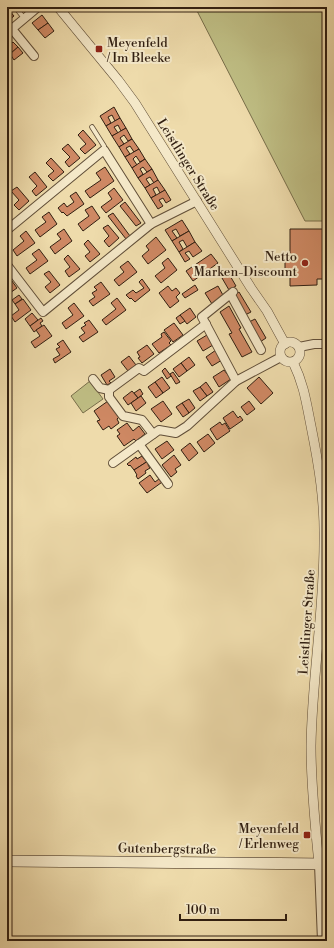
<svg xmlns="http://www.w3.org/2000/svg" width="334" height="948" viewBox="0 0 334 948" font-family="'Libre Bodoni',serif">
  <rect width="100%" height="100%" fill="#eedbab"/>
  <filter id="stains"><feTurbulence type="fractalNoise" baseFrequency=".005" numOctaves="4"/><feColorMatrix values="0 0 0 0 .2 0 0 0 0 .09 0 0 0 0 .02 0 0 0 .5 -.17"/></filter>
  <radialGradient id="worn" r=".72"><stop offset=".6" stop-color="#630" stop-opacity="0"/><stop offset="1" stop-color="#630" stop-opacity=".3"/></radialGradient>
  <g fill="#bfbe84" stroke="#786e4a">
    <path d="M 195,7 L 327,7 L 327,221 L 305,221 Z"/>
    <path d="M 90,381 L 103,399 L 83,413 L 71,396 Z"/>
  </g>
  <g fill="#ce8863" stroke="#311f11">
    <path d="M 7,8 L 14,16 L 9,20 L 7,17 Z"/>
    <path d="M 42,15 L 48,23 L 38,30 L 32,23 Z"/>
    <path d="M 48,23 L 54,31 L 45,38 L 38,30 Z"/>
    <path d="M 13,42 L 18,47 L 10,54 L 7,51 L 7,47 Z"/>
    <path d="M 18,47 L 23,53 L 14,60 L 10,54 Z"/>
    <path d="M 114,107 L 120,118 L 115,121 L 112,115 L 108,117 L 111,123 L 106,126 L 100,116 Z"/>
    <path d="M 120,118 L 126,128 L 121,131 L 118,125 L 114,127 L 118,133 L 112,136 L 106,126 Z"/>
    <path d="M 126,128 L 132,139 L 128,141 L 124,135 L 120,138 L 124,144 L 119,147 L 112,136 Z"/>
    <path d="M 83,130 L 96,145 L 85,154 L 80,149 L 86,144 L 78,135 Z"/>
    <path d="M 132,139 L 139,149 L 134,152 L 130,146 L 126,148 L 130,154 L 125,157 L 119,147 Z"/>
    <path d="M 68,144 L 80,158 L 69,167 L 65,162 L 70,157 L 62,149 Z"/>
    <path d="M 139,149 L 145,159 L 140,162 L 136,156 L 133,159 L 137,165 L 132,168 L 125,157 Z"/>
    <path d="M 51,158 L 64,172 L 53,181 L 48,176 L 54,171 L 46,163 Z"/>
    <path d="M 145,159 L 152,169 L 147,172 L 143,167 L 140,169 L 143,174 L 138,178 L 132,168 Z"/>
    <path d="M 105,167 L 114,181 L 90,198 L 85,191 L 101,180 L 96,173 Z"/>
    <path d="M 152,169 L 158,180 L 154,183 L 150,177 L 146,179 L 150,185 L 145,188 L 138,178 Z"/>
    <path d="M 35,172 L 47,187 L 36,196 L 32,191 L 37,186 L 29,177 Z"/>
    <path d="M 158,180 L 165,190 L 160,193 L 157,187 L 153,189 L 156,195 L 151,198 L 145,188 Z"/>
    <path d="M 17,187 L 29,201 L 19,210 L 14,205 L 19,200 L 11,191 Z"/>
    <path d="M 114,188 L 123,200 L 106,213 L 101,207 L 112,199 L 108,193 Z"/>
    <path d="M 165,190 L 171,200 L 166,203 L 163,198 L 159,200 L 163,206 L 158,209 L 151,198 Z"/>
    <path d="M 76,192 L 84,204 L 67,216 L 63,212 L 62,213 L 58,208 L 64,203 L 67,207 L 74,202 L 70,196 Z"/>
    <path d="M 125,202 L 141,223 L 136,226 L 120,206 Z"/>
    <path d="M 92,206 L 100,218 L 83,231 L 78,224 L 89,216 L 85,210 Z"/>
    <path d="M 49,212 L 57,224 L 40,237 L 35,230 L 46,222 L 42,217 Z"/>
    <path d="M 113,213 L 130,236 L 126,239 L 108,216 Z"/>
    <path d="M 182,220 L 189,231 L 180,236 L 176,229 L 172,231 L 177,238 L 172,241 L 165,230 Z"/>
    <path d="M 108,225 L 119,238 L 109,247 L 104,241 L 109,236 L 103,228 Z"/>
    <path d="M 64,229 L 72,241 L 55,254 L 50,247 L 61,239 L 57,234 Z"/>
    <path d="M 290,229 L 324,229 L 324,279 L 317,279 L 317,285 L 290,286 L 290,273 L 285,273 L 285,254 L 290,254 Z"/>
    <path d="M 26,231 L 35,243 L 17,256 L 13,250 L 24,241 L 20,236 Z"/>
    <path d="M 189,231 L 195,242 L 187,247 L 183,240 L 179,242 L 183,249 L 179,252 L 172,241 Z"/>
    <path d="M 156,237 L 166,250 L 148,264 L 142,256 L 149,250 L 146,246 Z"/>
    <path d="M 88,240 L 100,254 L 90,262 L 85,256 L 90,252 L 84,244 Z"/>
    <path d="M 195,242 L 202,251 L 193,257 L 189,251 L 185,253 L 190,259 L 185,262 L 179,252 Z"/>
    <path d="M 39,249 L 48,261 L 30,274 L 26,268 L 37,260 L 32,254 Z"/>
    <path d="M 211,254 L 218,263 L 193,281 L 186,271 Z"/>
    <path d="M 68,255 L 80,269 L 69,277 L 65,271 L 70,267 L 64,259 Z"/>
    <path d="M 168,258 L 177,270 L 161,283 L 155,276 L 165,268 L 162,263 Z"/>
    <path d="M 128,261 L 137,272 L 119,286 L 114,280 L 124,272 L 120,267 Z"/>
    <path d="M 49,271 L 60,285 L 50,293 L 45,287 L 51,282 L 44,274 Z"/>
    <path d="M 229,274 L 236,286 L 229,290 L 222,278 Z"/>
    <path d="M 9,277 L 17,288 L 7,295 L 7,278 Z"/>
    <path d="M 142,279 L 150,290 L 135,302 L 131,298 L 130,299 L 126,295 L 133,290 L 136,293 L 144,288 L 139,282 Z"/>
    <path d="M 101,282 L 110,294 L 93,306 L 89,301 L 95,297 L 92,293 L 97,290 L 94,287 Z"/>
    <path d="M 195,285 L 198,290 L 185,298 L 182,294 Z"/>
    <path d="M 168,286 L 172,291 L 176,288 L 180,293 L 176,297 L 179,301 L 170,308 L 159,293 Z"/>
    <path d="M 218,286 L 224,297 L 212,304 L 205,293 Z"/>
    <path d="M 239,292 L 251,312 L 245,315 L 234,295 Z"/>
    <path d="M 19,295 L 22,299 L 15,304 L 12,300 Z"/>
    <path d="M 117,298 L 126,310 L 106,325 L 102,320 L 116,309 L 111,303 Z"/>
    <path d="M 23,299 L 31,310 L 15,322 L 11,316 L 19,310 L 15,304 Z"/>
    <path d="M 74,303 L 84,316 L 66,329 L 62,323 L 73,315 L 68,308 Z"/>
    <path d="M 229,306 L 241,328 L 239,329 L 252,352 L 242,357 L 229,334 L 232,333 L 220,312 Z"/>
    <path d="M 190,308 L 196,317 L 187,324 L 180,315 Z"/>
    <path d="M 32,313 L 38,320 L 30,326 L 25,319 Z"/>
    <path d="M 180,315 L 185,321 L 180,324 L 176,318 Z"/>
    <path d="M 41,318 L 43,321 L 40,323 L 42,326 L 34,332 L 30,326 Z"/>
    <path d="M 255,319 L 266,338 L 260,342 L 249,322 Z"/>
    <path d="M 89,320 L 98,332 L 83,342 L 79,337 L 85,333 L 81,328 L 86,325 L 84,323 Z"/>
    <path d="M 174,323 L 183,335 L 173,342 L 164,330 Z"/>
    <path d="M 44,325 L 52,336 L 35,348 L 31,342 L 40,336 L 36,330 Z"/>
    <path d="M 164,332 L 171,341 L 169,343 L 171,345 L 159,353 L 152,344 L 162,337 L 161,334 Z"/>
    <path d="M 207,335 L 213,345 L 203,351 L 197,341 Z"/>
    <path d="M 63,340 L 71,352 L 55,363 L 53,359 L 60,355 L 56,349 L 60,347 L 57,344 Z"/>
    <path d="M 147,345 L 154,354 L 142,363 L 138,358 L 140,357 L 137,352 Z"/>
    <path d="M 216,350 L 222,360 L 212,366 L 206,357 Z"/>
    <path d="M 129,356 L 136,365 L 128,371 L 121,362 Z"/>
    <path d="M 189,357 L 195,365 L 187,371 L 181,363 Z"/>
    <path d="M 323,357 L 327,357 L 327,379 L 324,379 Z"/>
    <path d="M 181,363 L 187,371 L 179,377 L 173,369 Z"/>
    <path d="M 165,368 L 171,376 L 167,379 L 162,371 Z"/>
    <path d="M 110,369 L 115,377 L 109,381 L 111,383 L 107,385 L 101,375 Z"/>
    <path d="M 224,370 L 231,379 L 219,387 L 213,377 Z"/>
    <path d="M 173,372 L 180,382 L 176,384 L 170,374 Z"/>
    <path d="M 162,377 L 170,388 L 163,393 L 155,382 Z"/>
    <path d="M 259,377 L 273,393 L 261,404 L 247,388 Z"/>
    <path d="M 155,382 L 163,393 L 156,398 L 148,387 Z"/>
    <path d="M 206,382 L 213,392 L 207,396 L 200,387 Z"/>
    <path d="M 200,387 L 207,396 L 200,401 L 193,391 Z"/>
    <path d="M 140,389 L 143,394 L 138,398 L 134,393 Z"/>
    <path d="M 132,391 L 138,398 L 128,405 L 123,398 Z"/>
    <path d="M 141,396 L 146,403 L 136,411 L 131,403 Z"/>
    <path d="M 189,399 L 195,408 L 189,413 L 182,403 Z"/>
    <path d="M 108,401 L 119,417 L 117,419 L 119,423 L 111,429 L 109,426 L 103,430 L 97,421 L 100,420 L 94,411 Z"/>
    <path d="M 163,401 L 172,414 L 161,422 L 151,409 Z"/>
    <path d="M 249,401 L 255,409 L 247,415 L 241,407 Z"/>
    <path d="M 182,403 L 189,413 L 183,417 L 176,407 Z"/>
    <path d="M 233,411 L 238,418 L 240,416 L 243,420 L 230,429 L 223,418 Z"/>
    <path d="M 220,422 L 222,425 L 225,423 L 230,431 L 217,440 L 210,429 Z"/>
    <path d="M 127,423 L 133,431 L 139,426 L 145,434 L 136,441 L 134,439 L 124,446 L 117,436 L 120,434 L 117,430 Z"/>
    <path d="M 208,434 L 215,443 L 204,452 L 197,442 Z"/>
    <path d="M 167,441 L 174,450 L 162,459 L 155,449 Z"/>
    <path d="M 190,443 L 198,453 L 189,461 L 181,450 Z"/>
    <path d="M 174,455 L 181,465 L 175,469 L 177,472 L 171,477 L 162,465 Z"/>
    <path d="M 142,456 L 144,459 L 146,458 L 148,461 L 134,470 L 130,465 L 129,466 L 127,464 L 136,457 L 137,459 Z"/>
    <path d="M 148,461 L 149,463 L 148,465 L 150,468 L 145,471 L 146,473 L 138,479 L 136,476 L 137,475 L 134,470 Z"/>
    <path d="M 159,473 L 165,480 L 147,493 L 139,483 L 150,475 L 155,482 L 159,479 L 156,475 Z"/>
  </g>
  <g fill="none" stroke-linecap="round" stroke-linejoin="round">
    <g stroke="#604e38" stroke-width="5.5">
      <g id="service">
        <path d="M 17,7 L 16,8 L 24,18"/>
        <path d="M 92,127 L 104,146 L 104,150"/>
        <path d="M 325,344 L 326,289"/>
      </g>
    </g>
    <g stroke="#604e38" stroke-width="10">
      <g id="minor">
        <path d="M 12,29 L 34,56"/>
        <path d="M 7,33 L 38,7"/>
        <path d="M 7,230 L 104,150 L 151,224"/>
        <path d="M 7,265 L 43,312 L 151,224 L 197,201"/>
        <path d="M 233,292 L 202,317 L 236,381"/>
        <path d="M 231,295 L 261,350"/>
        <path d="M 299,347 L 314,344 L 327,344"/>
        <path d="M 93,379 L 100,388 L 109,390"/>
        <path d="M 153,434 L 142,420 L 123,416 L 109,397 L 109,390 L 139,368 L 144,371 L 206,324"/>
        <path d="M 139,444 L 168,484"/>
        <path d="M 113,463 L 159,430 L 176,433 L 187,426 L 236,381 L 281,357"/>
        <path d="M 319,864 L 322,941"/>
      </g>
    </g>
    <g stroke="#604e38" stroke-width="10">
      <g id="tertiary">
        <path d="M 58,7 L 118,80 L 135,103 L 251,288 L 267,311 L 285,344"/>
        <circle cx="290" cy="352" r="10"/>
        <path d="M 293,362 C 304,385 306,401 311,426 C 319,466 325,502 324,543 C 324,611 312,678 311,746 C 311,786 315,825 319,864"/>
      </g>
    </g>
    <g stroke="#311f11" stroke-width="12">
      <path id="secondary" d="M 7,861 L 327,864"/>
    </g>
    <use href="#service" stroke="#f4e8c8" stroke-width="4"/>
    <use href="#minor" stroke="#f4e8c8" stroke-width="8"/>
    <use href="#tertiary" stroke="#f4e8c8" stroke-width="9"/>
    <use href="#secondary" stroke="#f4e8c8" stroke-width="11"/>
  </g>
  <g fill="#8f2418" stroke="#f4e8c8" stroke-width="1.5">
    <rect x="95" y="45" width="8" height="8" rx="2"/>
    <circle cx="305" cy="263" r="4"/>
    <rect x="303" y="831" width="8" height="8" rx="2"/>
  </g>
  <g text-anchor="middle" stroke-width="4" stroke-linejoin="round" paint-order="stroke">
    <g font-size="13" fill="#311f11" stroke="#f4e8c8" text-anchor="end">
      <text x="107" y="47" text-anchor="start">Meyenfeld<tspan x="107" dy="15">/ Im Bleeke</tspan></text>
      <text x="297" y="261">Netto<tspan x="297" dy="15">Marken-Discount</tspan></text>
      <text x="299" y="833">Meyenfeld<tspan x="299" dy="15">/ Erlenweg</tspan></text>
    </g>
    <g font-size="13" fill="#311f11" stroke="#f4e8c8">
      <text transform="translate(189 164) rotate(58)" y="5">Leistlinger Straße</text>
      <text transform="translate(306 622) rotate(-86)" y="5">Leistlinger Straße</text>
      <text transform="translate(167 848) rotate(1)" y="5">Gutenbergstraße</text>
    </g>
  </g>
  <rect width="334" height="948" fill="none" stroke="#eedbab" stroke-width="24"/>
  <rect x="8" y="8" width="318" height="932" fill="none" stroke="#311f11" stroke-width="2"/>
  <rect x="12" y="12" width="310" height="924" fill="none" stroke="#311f11"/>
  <path d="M180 914v6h106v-6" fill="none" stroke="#311f11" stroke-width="2"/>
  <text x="186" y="914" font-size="12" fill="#311f11" stroke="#f4e8c8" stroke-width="3" paint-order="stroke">100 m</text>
  <rect width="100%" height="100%" filter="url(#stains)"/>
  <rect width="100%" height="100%" fill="url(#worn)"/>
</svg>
